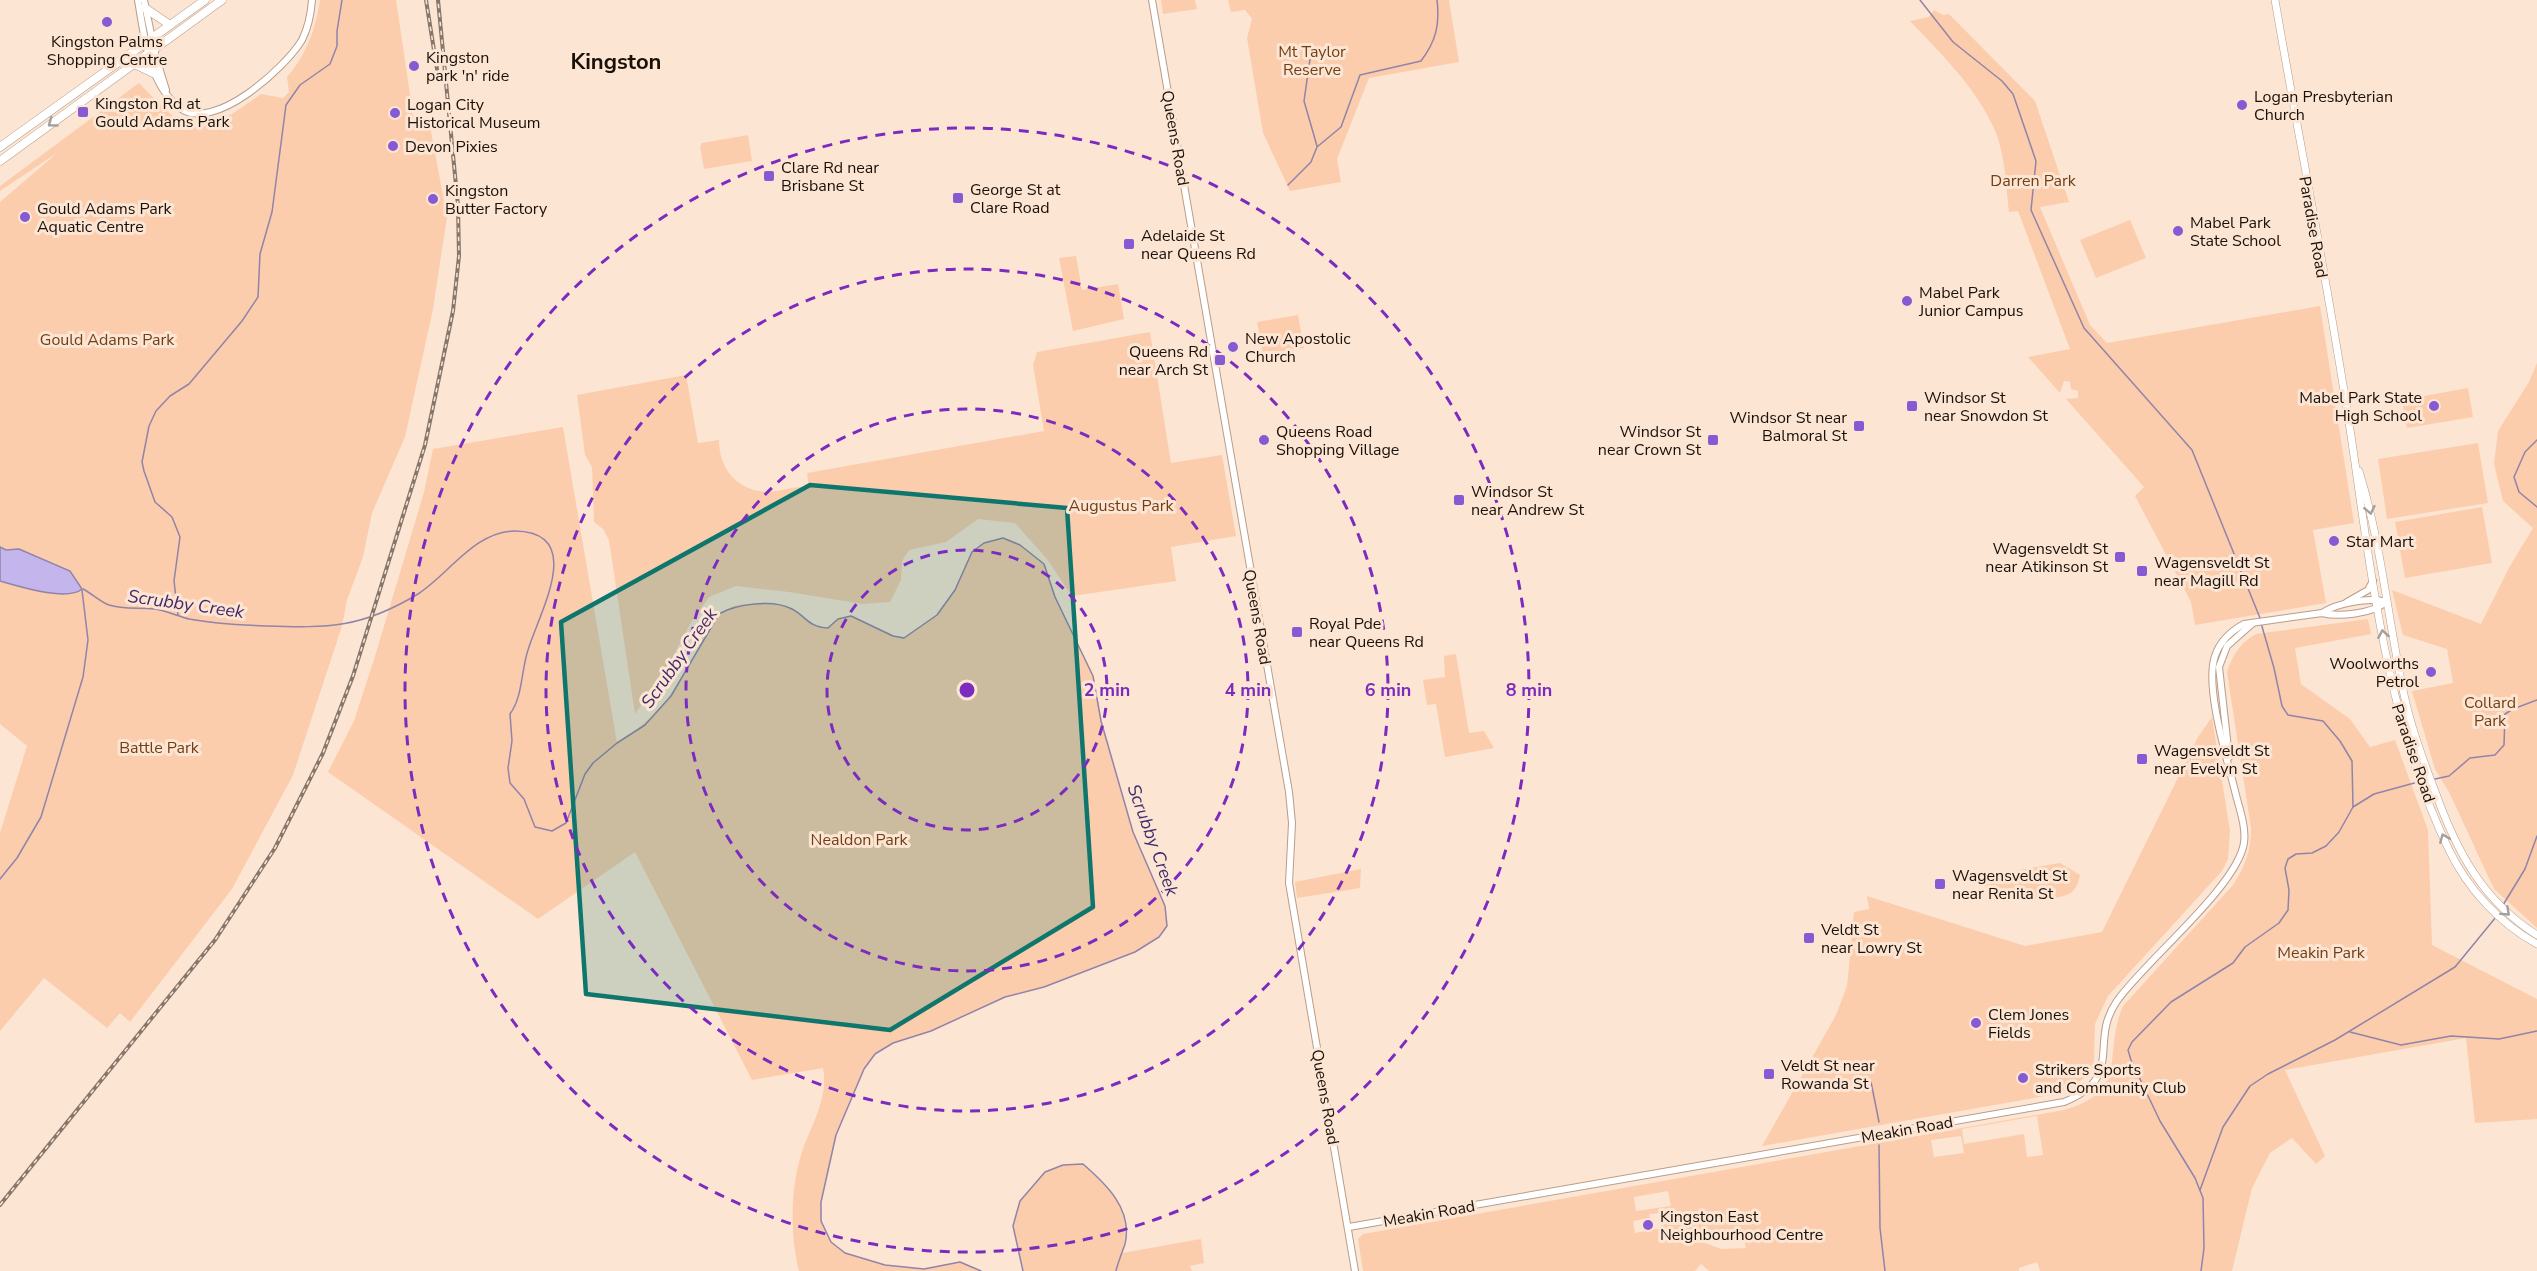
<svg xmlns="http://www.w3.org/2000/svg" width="2537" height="1271" viewBox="0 0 2537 1271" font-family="'Nunito Sans',sans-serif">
  <rect width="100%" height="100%" fill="#fde5d4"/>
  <g fill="#fbcdac" fill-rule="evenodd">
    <path d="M 320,0 L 396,0 L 415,128 L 430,126 L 447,217 L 433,309 L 405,437 L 372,513 L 363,557 L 347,600 L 342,626 L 293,775 L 232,889 L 130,1022 L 120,1013 L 107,1028 L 44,978 L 0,1031 L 0,833 L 27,746 L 0,724 L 0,202 L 57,153 L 0,191 L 0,186 L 139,83 C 193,139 196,140 261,94 L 283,98 L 289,92 L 287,77 C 306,56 316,28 320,0 Z"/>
    <path d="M 1161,0 L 1195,0 L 1197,9 L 1163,14 Z"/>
    <path d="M 1228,0 L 1449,0 L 1459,62 L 1369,78 L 1337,159 L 1341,182 L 1290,191 L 1263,133 L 1247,38 L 1252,19 L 1245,10 L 1231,12 Z"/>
    <path d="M 1934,10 L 1943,15 L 1949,14 L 2035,101 L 2069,202 L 2040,207 L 2090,325 L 2107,343 L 2320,306 L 2354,523 L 2313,530 L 2326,603 L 2195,625 L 2191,602 L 2135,496 L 2144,487 L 2066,399 L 2078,398 L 2078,391 L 2071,389 L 2070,382 L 2064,381 L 2060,393 L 2028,357 L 2070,349 L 2018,211 L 2009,212 C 2006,184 2005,151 1993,126 C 1973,84 1941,54 1910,21 L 1929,17 Z"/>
    <path d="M 748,135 L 752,161 L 704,169 L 700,146 L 702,143 Z"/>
    <path d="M 2130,220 L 2146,258 L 2096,278 L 2080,240 Z"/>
    <path d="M 1076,256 L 1082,290 L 1118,284 L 1124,319 L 1073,331 L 1059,258 Z"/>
    <path d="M 1298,315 L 1304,348 L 1263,355 L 1257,322 Z"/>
    <path d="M 1150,332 L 1171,463 L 1222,455 L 1236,536 L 1171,547 L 1176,581 L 1072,596 L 1047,559 L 1015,523 L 978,519 L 946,542 L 909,550 L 902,561 L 901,580 L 890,602 L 863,604 L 789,592 L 736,586 L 709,597 L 690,624 L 668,666 L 635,714 L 609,540 L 603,529 L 594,522 L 592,467 L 585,455 L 577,395 L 686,375 L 698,443 L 719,440 C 719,473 743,496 777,491 C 789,489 797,486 809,488 L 807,473 L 1044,431 L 1033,365 L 1037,352 Z"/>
    <path d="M 2537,363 L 2537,928 L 2494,889 L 2449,792 L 2435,769 L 2412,691 L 2453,683 L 2447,649 L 2403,635 L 2392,590 L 2481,624 L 2510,566 L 2533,528 L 2503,501 L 2494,464 L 2498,431 L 2529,382 Z"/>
    <path d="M 2468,388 L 2473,417 L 2407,428 L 2402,400 Z"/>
    <path d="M 563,427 L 617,743 C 663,716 689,672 711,625 C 717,617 723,610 732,607 C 743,602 781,603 792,609 C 806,617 811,627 827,628 L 838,619 L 851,616 L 893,636 L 904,638 L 937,615 L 955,590 L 972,552 L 984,543 L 1003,538 L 1020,545 L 1044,564 L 1055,597 L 1093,676 L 1101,721 L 1133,832 L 1165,906 L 1167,926 L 1159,937 L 1135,952 L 1044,987 L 1005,997 L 931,1031 L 893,1043 L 875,1054 L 864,1069 L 836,1135 L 821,1202 L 821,1221 L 831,1242 L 845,1253 L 885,1265 L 924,1269 L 960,1262 L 981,1271 L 799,1271 C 790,1235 790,1188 802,1152 C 811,1125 829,1098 823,1068 L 752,1080 L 635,852 L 538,919 L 328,772 L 354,721 L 376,653 L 424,492 L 433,449 Z"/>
    <path d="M 2478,443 L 2488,503 L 2387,519 L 2378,459 Z"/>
    <path d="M 2482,507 L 2492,563 L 2405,578 L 2395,522 Z"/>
    <path d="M 2368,619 L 2371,634 L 2295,648 L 2301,684 L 2350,719 L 2370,747 L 2395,740 L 2428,830 L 2432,945 L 2537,999 L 2537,1119 L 2475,1123 L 2466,1038 L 2285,1070 L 2325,1156 L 2316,1164 L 2292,1138 L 2270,1153 L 2252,1188 L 2232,1271 L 2040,1271 L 2037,1262 L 2019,1268 L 2019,1271 L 1709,1271 L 1701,1264 L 1695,1271 L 1363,1271 L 1358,1239 L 1363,1234 L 2064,1110 C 2131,1091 2102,1054 2123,1006 L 2233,885 C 2245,866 2251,851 2251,828 L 2227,672 C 2233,655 2239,644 2256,634 ZM 2037,1116 L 2043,1155 L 2027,1157 L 2024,1134 L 1964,1144 L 1962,1129 ZM 1961,1136 L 1964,1153 L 1934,1157 L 1931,1140 ZM 1668,1191 L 1671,1206 L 1636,1211 L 1634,1197 ZM 1660,1213 L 1662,1228 L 1635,1233 L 1633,1221 L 1650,1218 L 1649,1214 ZM 1709,1229 L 1725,1235 L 1743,1235 L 1746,1248 L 1721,1249 L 1703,1242 Z"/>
    <path d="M 1456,654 L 1469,733 L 1484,731 L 1494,748 L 1445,757 L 1436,704 L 1427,705 L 1423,680 L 1445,677 L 1444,656 Z"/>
    <path d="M 2212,717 L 2230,831 L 2228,859 L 2222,871 L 2108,996 L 2095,1024 L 2094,1062 L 2089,1075 L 2062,1093 L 1762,1146 L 1836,1015 L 1847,986 L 1854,912 L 1869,909 L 1867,896 L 2025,946 L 2102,932 L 2198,737 Z"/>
    <path d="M 2060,863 L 2080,875 C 2079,880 2077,888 2072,892 C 2057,904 2003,900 1988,889 C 1984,886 1984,881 1983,876 Z"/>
    <path d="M 1361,869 L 1360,888 L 1297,898 L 1295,882 Z"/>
    <path d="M 1083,1164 C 1113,1190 1133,1211 1122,1253 L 1201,1239 L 1204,1263 L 1190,1266 L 1192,1271 L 1023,1271 L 1013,1226 L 1020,1201 L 1045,1172 L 1063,1165 Z"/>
  </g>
  <path fill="#c4b5ed" stroke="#9184a8" stroke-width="1.5" d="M 0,547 L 6,550 L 19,549 L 70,571 L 82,589 C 67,602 18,586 0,581 Z"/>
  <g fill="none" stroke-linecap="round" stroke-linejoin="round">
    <g stroke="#9184a8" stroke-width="1.5">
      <path d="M 1920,0 L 1953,42 L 2002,81 L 2013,94 L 2036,161 L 2031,210 L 2084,328 L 2192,450 L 2260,618"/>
      <path d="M 1310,59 L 1304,101 L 1317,146"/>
      <path d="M 1288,185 L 1311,162 L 1317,147 L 1341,127 L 1360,75 L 1421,61 C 1436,41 1440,25 1437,0"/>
      <path d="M 2537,440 L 2525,452 L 2514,477 L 2519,492 L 2537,507"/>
      <path d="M 83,589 C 91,593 102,603 109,605 C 124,610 140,607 155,609 C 166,611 178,616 189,619 C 215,624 240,625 266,626 C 329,628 362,628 418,594 C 449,574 475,531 515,531 C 587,532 539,613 528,650 C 521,671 523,696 510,714 L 512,741 L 508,768 L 510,783 L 524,799 L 535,827 L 552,831 L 566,823 L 585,774 L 593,763 L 617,743 L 645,725 L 671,696 L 719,614 C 736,604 773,599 792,609 C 807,617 808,627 828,628 L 838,619 L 851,616 L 893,636 L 904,638 L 937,615 L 955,590 L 972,552 L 984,543 L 1003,538 L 1020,545 L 1044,564 L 1055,597 L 1093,676 L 1101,721 L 1133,832 L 1165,906 L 1167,926 L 1159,937 L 1135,952 L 1044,987 L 1005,997 L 931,1031 L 893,1043 L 875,1054 L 864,1069 L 836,1135 L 821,1202 L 821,1221 L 831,1242 L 845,1253 L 885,1265 L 924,1269 L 960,1262 L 981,1271"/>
      <path d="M 178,615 L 174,581 L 180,537 L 172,517 L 155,502 L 144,471 L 142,462 L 149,426 L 156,411 L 170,396 L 189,384 L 242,321 L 258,297 L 260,254 L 272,212 L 286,105 L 300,85 L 330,64 L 337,46 L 337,31 L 342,0"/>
      <path d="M 2261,623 L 2274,668 L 2282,706 L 2288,715 L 2323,721 L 2340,741 L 2352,761 L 2353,807"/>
      <path d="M 2435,779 L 2449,776 L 2470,758 L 2495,755 L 2504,745 L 2505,714 L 2513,709 L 2537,700"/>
      <path d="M 0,879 L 17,858 L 41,817 L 83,677 L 88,640 L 82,590"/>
      <path d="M 2503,905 L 2525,869 L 2537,836"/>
      <path d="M 2350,1032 L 2401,1045 L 2451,1036 L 2499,1039 L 2537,1031"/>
      <path d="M 1871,1082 L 1879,1122"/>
      <path d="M 1879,1145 L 1880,1228 L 1885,1271"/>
      <path d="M 2200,1190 L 2223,1127 L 2250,1086 L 2268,1074 L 2335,1040 L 2455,967 L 2496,917"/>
      <path d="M 1023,1271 L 1013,1226 L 1020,1201 L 1045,1172 L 1063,1165 L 1083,1164 C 1106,1184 1133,1209 1125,1244 C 1122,1253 1118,1262 1116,1271"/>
      <path d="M 2201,1271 L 2204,1248 L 2203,1198 L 2195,1178 L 2160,1121 L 2131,1060 L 2128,1050 L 2132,1042 L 2171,1002 L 2233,963 L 2245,947 L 2279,923 L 2288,910 L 2289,890 L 2285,868 L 2288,859 L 2296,854 L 2312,853 L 2326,846 L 2339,832 L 2353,807 L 2374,794 L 2418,782"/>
    </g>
    <g stroke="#b99d89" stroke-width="8">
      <g id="tertiary">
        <path d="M 138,0 C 144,36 149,85 180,108 C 214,133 285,68 302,40 C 308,28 311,13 312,0"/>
        <path d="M 144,0 L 156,58 L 166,90"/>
        <path d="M 1152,0 L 1289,792 L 1292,823 L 1289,883 L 1355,1271"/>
        <path d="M 2347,602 L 2368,590 L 2373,581"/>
        <path d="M 2322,613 C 2337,603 2369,597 2386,602"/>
        <path d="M 2229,757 L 2219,667 L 2227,646 L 2253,623"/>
        <path d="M 1349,1227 L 2064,1102 C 2126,1077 2088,1042 2117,1001 C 2145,961 2237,887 2244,843 C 2246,829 2241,813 2237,799 C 2229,765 2204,688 2215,656 C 2220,641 2231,631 2244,624 L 2322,613 C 2339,617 2372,614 2386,602"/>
      </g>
    </g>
    <g stroke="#b99d89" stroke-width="8">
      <g id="secondary">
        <path d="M 2275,0 C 2301,152 2332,303 2354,456 C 2373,589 2390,728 2449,850 C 2468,889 2499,923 2537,944"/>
        <path d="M 2359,471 C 2382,545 2388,623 2405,699 C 2412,731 2424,763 2436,794 C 2457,852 2483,901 2537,935"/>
      </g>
    </g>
    <g stroke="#b99d89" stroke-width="9">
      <g id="primary">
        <path d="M 145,8 L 170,25"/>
        <path d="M 134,64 L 155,74"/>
        <path d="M 0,147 L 205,0"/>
        <path d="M 0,161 L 222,0"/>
      </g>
    </g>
    <use href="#tertiary" stroke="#fff" stroke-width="6"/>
    <use href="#secondary" stroke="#fff" stroke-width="7"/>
    <use href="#primary" stroke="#fff" stroke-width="8"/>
    <g stroke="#87776b" stroke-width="4">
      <g id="rail">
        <path d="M 426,0 L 437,69"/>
        <path d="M 0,1205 L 215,940 L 275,848 L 323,753 L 353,676 L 425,445 L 453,311 L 459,256 L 458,206 L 438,0"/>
      </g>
    </g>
    <use href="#rail" stroke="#fde5d4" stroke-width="1.5" stroke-dasharray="4.5" stroke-linecap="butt"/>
  </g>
  <defs><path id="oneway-chevron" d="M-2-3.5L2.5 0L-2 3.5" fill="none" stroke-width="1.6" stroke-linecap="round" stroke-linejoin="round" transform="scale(1.5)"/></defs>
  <g stroke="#a39f9c">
    <use href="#oneway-chevron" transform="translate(52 123) rotate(144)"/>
    <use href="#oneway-chevron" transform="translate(2370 510) rotate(78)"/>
    <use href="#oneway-chevron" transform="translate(2383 634) rotate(-100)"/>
    <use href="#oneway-chevron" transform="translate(2444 838) rotate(-112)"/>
    <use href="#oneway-chevron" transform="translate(2506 912) rotate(42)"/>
  </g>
  <path fill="#0f766e" fill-opacity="0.2" stroke="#0f766e" stroke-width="4.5" stroke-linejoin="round" d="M 810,485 L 1067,508 L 1093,907 L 890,1030 L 586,994 L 561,622 Z"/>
  <g fill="none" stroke="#7b2cbf" stroke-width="3" stroke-dasharray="10 8">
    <circle cx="967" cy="690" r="140"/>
    <circle cx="967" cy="690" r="281"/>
    <circle cx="967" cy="690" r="421"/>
    <circle cx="967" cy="690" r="562"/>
  </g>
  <g fill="#865ad3" stroke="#fde5d4" stroke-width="2">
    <circle cx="107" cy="22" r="6"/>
    <circle cx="414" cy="66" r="6"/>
    <circle cx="2242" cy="105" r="6"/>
    <rect x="77" y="106" width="12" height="12" rx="3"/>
    <circle cx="395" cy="113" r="6"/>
    <circle cx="393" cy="146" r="6"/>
    <rect x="763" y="170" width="12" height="12" rx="3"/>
    <rect x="952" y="192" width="12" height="12" rx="3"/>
    <circle cx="433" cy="199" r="6"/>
    <circle cx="25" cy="217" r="6"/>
    <circle cx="2178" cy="231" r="6"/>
    <rect x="1123" y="238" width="12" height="12" rx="3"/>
    <circle cx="1907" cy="301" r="6"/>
    <circle cx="1233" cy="347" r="6"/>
    <rect x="1214" y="354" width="12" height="12" rx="3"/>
    <rect x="1906" y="400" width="12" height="12" rx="3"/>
    <circle cx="2434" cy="406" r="6"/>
    <rect x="1853" y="420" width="12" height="12" rx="3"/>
    <circle cx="1264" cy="440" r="6"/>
    <rect x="1707" y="434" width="12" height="12" rx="3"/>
    <rect x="1453" y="494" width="12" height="12" rx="3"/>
    <circle cx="2334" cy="541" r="6"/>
    <rect x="2114" y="551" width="12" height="12" rx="3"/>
    <rect x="2136" y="565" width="12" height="12" rx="3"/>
    <rect x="1291" y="626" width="12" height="12" rx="3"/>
    <circle cx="2431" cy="672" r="6"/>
    <rect x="2136" y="753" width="12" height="12" rx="3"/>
    <rect x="1934" y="878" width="12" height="12" rx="3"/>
    <rect x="1803" y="932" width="12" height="12" rx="3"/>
    <circle cx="1976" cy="1023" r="6"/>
    <rect x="1763" y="1068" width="12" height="12" rx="3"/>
    <circle cx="2023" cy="1078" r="6"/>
    <circle cx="1648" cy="1225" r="6"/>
  </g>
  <g text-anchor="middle" stroke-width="6" stroke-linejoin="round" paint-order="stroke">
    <g font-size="16" fill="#191008" stroke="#fde5d4" text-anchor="start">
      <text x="107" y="47" text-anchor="middle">Kingston Palms<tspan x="107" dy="18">Shopping Centre</tspan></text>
      <text x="426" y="63">Kingston<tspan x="426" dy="18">park 'n' ride</tspan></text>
      <text x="2254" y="102">Logan Presbyterian<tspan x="2254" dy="18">Church</tspan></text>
      <text x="95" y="109">Kingston Rd at<tspan x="95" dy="18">Gould Adams Park</tspan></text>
      <text x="407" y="110">Logan City<tspan x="407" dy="18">Historical Museum</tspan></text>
      <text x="405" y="152">Devon Pixies</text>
      <text x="781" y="173">Clare Rd near<tspan x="781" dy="18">Brisbane St</tspan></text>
      <text x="970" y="195">George St at<tspan x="970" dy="18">Clare Road</tspan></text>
      <text x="445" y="196">Kingston<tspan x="445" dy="18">Butter Factory</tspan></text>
      <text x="37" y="214">Gould Adams Park<tspan x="37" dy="18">Aquatic Centre</tspan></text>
      <text x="2190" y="228">Mabel Park<tspan x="2190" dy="18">State School</tspan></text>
      <text x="1141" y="241">Adelaide St<tspan x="1141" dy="18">near Queens Rd</tspan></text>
      <text x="1919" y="298">Mabel Park<tspan x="1919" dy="18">Junior Campus</tspan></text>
      <text x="1245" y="344">New Apostolic<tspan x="1245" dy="18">Church</tspan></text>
      <text x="1208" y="357" text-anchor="end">Queens Rd<tspan x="1208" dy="18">near Arch St</tspan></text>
      <text x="1924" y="403">Windsor St<tspan x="1924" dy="18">near Snowdon St</tspan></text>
      <text x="2422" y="403" text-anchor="end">Mabel Park State<tspan x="2422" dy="18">High School</tspan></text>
      <text x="1847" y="423" text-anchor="end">Windsor St near<tspan x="1847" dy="18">Balmoral St</tspan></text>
      <text x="1276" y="437">Queens Road<tspan x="1276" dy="18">Shopping Village</tspan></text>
      <text x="1701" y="437" text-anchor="end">Windsor St<tspan x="1701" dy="18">near Crown St</tspan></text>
      <text x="1471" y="497">Windsor St<tspan x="1471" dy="18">near Andrew St</tspan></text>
      <text x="2346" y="547">Star Mart</text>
      <text x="2108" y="554" text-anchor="end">Wagensveldt St<tspan x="2108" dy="18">near Atikinson St</tspan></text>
      <text x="2154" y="568">Wagensveldt St<tspan x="2154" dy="18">near Magill Rd</tspan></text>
      <text x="1309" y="629">Royal Pde<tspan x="1309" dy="18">near Queens Rd</tspan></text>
      <text x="2419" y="669" text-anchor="end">Woolworths<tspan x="2419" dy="18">Petrol</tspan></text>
      <text x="2154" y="756">Wagensveldt St<tspan x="2154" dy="18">near Evelyn St</tspan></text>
      <text x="1952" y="881">Wagensveldt St<tspan x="1952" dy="18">near Renita St</tspan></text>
      <text x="1821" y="935">Veldt St<tspan x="1821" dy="18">near Lowry St</tspan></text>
      <text x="1988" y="1020">Clem Jones<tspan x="1988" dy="18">Fields</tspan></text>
      <text x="1781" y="1071">Veldt St near<tspan x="1781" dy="18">Rowanda St</tspan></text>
      <text x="2035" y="1075">Strikers Sports<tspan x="2035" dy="18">and Community Club</tspan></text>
      <text x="1660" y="1222">Kingston East<tspan x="1660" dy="18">Neighbourhood Centre</tspan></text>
    </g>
    <g font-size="16" fill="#703f15" stroke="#fde5d4">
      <text x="1312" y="57">Mt Taylor<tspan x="1312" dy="18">Reserve</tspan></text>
      <text x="2033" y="186">Darren Park</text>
      <text x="107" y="345">Gould Adams Park</text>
      <text x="1121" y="511">Augustus Park</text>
      <text x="2490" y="708">Collard<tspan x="2490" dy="18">Park</tspan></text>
      <text x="159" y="753">Battle Park</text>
      <text x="859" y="845">Nealdon Park</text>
      <text x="2321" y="958">Meakin Park</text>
    </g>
    <g font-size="16" fill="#191008" stroke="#fde5d4">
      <text transform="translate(1176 138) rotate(80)" y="6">Queens Road</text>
      <text transform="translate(2314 227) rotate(80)" y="6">Paradise Road</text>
      <text transform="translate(1258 617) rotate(80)" y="6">Queens Road</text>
      <text transform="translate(2414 753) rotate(71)" y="6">Paradise Road</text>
      <text transform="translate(1326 1097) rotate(80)" y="6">Queens Road</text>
      <text transform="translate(1907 1129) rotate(-10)" y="6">Meakin Road</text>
      <text transform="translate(1429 1213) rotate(-10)" y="6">Meakin Road</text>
    </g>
    <g font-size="18" font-style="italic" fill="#412a6b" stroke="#fde5d4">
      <text transform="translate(186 604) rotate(8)" y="6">Scrubby Creek</text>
      <text transform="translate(679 658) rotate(-55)" y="6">Scrubby Creek</text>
      <text transform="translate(1153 840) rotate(70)" y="6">Scrubby Creek</text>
    </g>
    <g font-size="22" font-weight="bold" fill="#191008" stroke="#fde5d4">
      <text x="616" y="69">Kingston</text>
    </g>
  </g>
  <circle cx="967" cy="690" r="9" fill="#7b2cbf" stroke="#fde5d4" stroke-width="3"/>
  <g font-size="18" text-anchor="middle" font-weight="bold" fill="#7b2cbf" stroke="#fde5d4" stroke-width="6" stroke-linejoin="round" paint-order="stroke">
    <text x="1107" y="696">2 min</text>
    <text x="1248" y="696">4 min</text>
    <text x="1388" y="696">6 min</text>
    <text x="1529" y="696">8 min</text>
  </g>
</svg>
